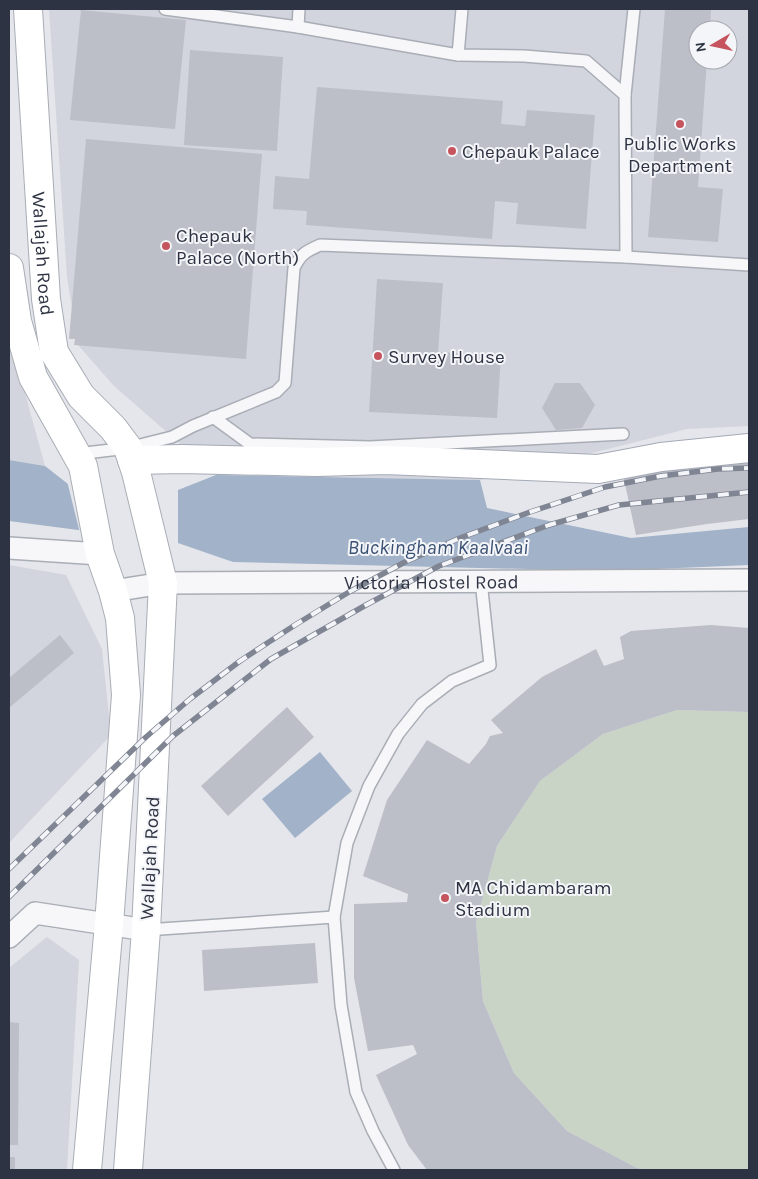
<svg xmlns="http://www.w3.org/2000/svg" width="758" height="1179" viewBox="0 0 758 1179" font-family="Karla,sans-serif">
  <rect width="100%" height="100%" fill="#e4e6eb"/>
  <g fill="#d2d5dd" fill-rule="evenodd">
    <path d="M 49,9 L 749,9 L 749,426 L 687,429 L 505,475 L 480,480 L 216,475 L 114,386 L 78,345 L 67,277 ZM 698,30 L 728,30 L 728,60 L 698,60 Z"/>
    <path d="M 9,335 L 45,466 L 9,460 Z"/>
    <path d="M 9,565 L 66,575 L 102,649 L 111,735 L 9,843 Z"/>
    <path d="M 47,937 L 79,960 L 67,1170 L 9,1170 L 9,968 Z"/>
  </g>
  <path fill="#c9d4c6" d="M 677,710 L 749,712 L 749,1170 L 650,1170 L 637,1168 L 567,1131 L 514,1073 L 483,1001 L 476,922 L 497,846 L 540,781 L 603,734 Z"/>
  <g fill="#a2b2c8">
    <path d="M 9,460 L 45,466 L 68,484 L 178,490 L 216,475 L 480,480 L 487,508 L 631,538 L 749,527 L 749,565 L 608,571 L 233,562 L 178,543 L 9,521 Z"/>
    <path d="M 320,752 L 352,791 L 295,838 L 262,799 Z"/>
  </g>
  <path fill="#e4e6eb" d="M 67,481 L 69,482 L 178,488 L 178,546 L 80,533 Z"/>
  <g fill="#bcbfc7">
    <path d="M 665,9 L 711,9 L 710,30 L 698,30 L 698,60 L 707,60 L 698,187 L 723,189 L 718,242 L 648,237 Z"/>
    <path d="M 81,10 L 186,20 L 175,129 L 70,120 Z"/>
    <path d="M 190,50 L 283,57 L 277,151 L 184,145 Z"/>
    <path d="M 317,87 L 503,101 L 501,124 L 525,126 L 527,110 L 595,115 L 586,229 L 516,224 L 518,203 L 495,201 L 492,239 L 306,225 L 307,211 L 273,209 L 275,176 L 309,179 Z"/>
    <path d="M 86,139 L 262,154 L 246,359 L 74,345 L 75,339 L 69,339 Z"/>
    <path d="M 377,279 L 443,283 L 438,352 L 501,355 L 497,418 L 369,412 Z"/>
    <path d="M 555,383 L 580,383 L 595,405 L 582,428 L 556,430 L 542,408 Z"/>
    <path d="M 749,454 L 749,519 L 707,524 L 636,535 L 622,470 Z"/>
    <path d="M 711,625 L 749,628 L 749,712 L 677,710 L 603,734 L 540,781 L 497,846 L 476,922 L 483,1001 L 514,1073 L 567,1131 L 637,1168 L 643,1169 L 643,1170 L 427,1170 L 408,1145 L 376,1075 L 417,1054 L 413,1045 L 368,1051 L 354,978 L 354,904 L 407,902 L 408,894 L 363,876 L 387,800 L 427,740 L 469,764 L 486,744 L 490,736 L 503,733 L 491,720 L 542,677 L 596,649 L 604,666 L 624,659 L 620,637 L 631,631 Z"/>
    <path d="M 60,635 L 74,653 L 9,708 L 9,678 Z"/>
    <path d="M 287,707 L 314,737 L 228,816 L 201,786 Z"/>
    <path d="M 315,943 L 318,983 L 204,991 L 202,950 Z"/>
    <path d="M 9,1022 L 19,1023 L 18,1145 L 9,1145 Z"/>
    <rect x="9" y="1157" width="6" height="13"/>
  </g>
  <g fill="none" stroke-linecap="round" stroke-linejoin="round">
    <g stroke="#a9adb5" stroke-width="14">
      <g id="lane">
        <path d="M 165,9 L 298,27 L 458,55 L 524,56 L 586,61 L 625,95 L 626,257"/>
        <path d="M 298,27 L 299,9"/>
        <path d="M 458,55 L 462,9"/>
        <path d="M 625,95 L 634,9"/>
        <path d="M 213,417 L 250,444 L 370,447 L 623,434"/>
        <path d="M 77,454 L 128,448 L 172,437 L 193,426 L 276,392 L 285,383 L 294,268 C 301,253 307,251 320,245 L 626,257 L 749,265"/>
        <path d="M 334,917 L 347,843 L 369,786 L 398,734 L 422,704 L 452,681 L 490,665 L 481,581"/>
        <path d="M 146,930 L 334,917 L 341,1005 L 356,1092 L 373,1131 L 394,1170"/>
      </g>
    </g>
    <g stroke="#a9adb5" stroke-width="24">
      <g id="street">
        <path d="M 9,548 L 100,554"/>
        <path id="s1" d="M 113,591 L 163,583 L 749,580"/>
        <path d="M 9,937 L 35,913 L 146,930"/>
      </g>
    </g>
    <g stroke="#a9adb5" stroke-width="30">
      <g id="secondary">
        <path id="s2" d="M 28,9 L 46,299 L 54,352 L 81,396 L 113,428 L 128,448 L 136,472 L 163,583 L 146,930 L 128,1170"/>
        <path d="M 9,268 L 17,321 L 33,377 L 83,466 L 100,554 L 113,591 L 120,618 L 126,695 L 109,924 L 87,1170"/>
      </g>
    </g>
    <g stroke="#a4aab6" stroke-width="30">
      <path id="primary" d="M 132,460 L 182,459 L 316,462 L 386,460 L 598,469 L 661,457 L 749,448"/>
    </g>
    <use href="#lane" stroke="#f7f7f9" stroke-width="11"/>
    <use href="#street" stroke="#f7f7f9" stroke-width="21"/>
    <use href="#secondary" stroke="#fff" stroke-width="28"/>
    <use href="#primary" stroke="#fff" stroke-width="28"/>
    <g stroke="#7f8593" stroke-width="5.5">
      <g id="rail">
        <path d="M 9,869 L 146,737 L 190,699 L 240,661 L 295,625 L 349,592 L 405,562 L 460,538 L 530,512 L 605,487 L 661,476 L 718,469 L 749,468"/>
        <path d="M 9,897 L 173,736 L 271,659 L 366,605 L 439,566 L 549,525 L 619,505 L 749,492"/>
      </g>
    </g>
    <use href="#rail" stroke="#f4f5f8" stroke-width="4" stroke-dasharray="11" stroke-linecap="butt"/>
  </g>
  <g fill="#c5545f" stroke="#f4f5f8" stroke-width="2">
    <circle cx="680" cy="124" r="5"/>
    <circle cx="452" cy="151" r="5"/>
    <circle cx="166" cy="246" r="5"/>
    <circle cx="378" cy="356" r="5"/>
    <circle cx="445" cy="898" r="5"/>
  </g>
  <g text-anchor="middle" stroke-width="4" stroke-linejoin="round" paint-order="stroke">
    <g font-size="19" fill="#2d3342" stroke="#f4f5f8" text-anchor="start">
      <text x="680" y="150" text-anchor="middle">Public Works<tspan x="680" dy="22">Department</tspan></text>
      <text x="462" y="158">Chepauk Palace</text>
      <text x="176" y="242">Chepauk<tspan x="176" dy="22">Palace (North)</tspan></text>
      <text x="388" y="363">Survey House</text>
      <text x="455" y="894">MA Chidambaram<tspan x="455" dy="22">Stadium</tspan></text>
    </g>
    <g font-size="19" fill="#2d3342" stroke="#f4f5f8">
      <text dy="7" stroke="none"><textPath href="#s2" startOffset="245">Wallajah Road</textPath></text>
      <text dy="7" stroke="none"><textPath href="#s1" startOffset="319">Victoria Hostel Road</textPath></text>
      <text transform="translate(149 858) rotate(-87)" y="7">Wallajah Road</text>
    </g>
    <g font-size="20" font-style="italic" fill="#3a5173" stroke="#f4f5f8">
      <text x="438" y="554">Buckingham Kaalvaai</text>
    </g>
  </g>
  <rect width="758" height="1179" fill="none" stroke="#2d3342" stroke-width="20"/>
  <g transform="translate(713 45) rotate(261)"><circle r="24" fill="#f4f5f8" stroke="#a4a7af"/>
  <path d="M0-4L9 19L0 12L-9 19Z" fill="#c5545f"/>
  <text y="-8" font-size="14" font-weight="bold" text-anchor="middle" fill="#2d3342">N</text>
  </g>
</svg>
